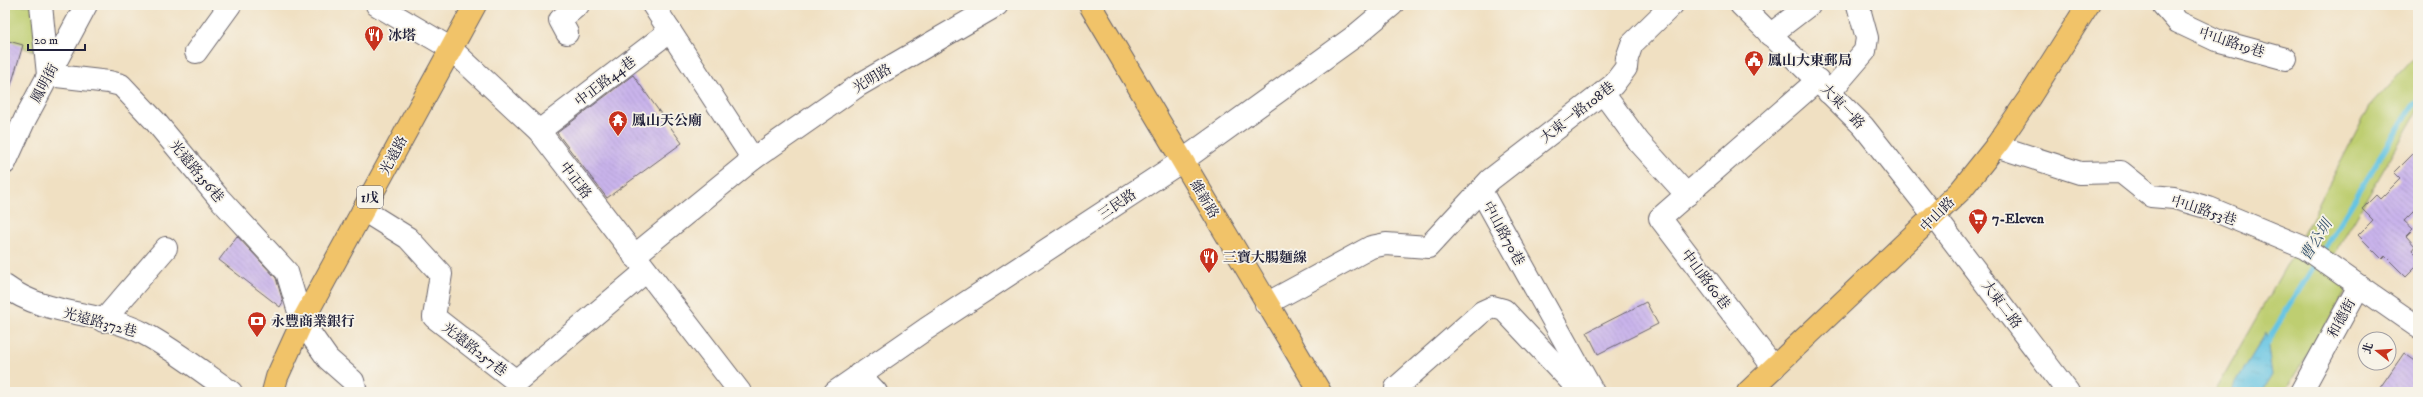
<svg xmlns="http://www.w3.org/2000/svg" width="2423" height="397" viewBox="0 0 2423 397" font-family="'IM FELL DW Pica','Noto Serif TC',serif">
  <defs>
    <pattern id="water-ripples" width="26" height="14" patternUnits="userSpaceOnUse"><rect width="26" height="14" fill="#65c4e3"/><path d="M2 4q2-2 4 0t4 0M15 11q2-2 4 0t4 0" fill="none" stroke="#57a8c4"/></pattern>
    <pattern id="building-back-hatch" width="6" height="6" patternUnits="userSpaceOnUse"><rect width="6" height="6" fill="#c9b4eb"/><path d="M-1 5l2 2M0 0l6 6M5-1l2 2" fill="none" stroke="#ac9aca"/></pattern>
  </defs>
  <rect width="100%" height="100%" fill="#f7f3e8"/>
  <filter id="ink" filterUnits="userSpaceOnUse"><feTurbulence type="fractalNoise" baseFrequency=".025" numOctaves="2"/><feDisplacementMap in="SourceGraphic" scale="8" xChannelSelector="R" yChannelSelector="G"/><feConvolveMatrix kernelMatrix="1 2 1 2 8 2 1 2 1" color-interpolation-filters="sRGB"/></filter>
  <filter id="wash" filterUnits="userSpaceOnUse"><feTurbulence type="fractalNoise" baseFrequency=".012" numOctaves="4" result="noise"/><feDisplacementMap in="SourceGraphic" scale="16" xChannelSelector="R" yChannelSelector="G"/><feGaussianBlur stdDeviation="0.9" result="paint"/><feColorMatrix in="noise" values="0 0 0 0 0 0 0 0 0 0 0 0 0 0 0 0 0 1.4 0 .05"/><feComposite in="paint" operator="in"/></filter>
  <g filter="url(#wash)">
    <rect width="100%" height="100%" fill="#f0e0c2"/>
    <g fill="#bece71" stroke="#707856">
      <path d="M 5,5 L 34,5 L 39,53 L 5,41 Z"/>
      <path d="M 2418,54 L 2418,110 L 2333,257 L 2302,236 L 2370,106 Z"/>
      <path d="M 2295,250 L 2349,287 L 2284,392 L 2214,392 Z"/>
    </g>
    <path fill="url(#water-ripples)" stroke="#44738f" d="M 2266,333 L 2272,375 L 2262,392 L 2230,392 Z"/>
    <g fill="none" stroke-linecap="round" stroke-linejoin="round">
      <g stroke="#65c4e3" stroke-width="5.5">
        <path d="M 2321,254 L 2412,106 L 2418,101"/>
        <path d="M 2264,347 L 2317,261"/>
      </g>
    </g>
    <g id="blocks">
      <g fill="url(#building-back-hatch)">
        <path d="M 5,40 L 23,45 L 9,92 L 5,92 Z"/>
        <path d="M 633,75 L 682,143 L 607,198 L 557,133 Z"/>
        <path d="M 2418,149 L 2418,207 L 2404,221 L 2413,229 L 2406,236 L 2415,246 L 2412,250 L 2418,256 L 2418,265 L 2406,277 L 2385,256 L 2382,259 L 2358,235 L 2373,220 L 2362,209 L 2376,195 L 2380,199 L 2400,179 L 2394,173 Z"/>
        <path d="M 237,236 L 276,278 L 283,302 L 280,307 L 219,260 Z"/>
        <path d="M 1646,302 L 1658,324 L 1598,354 L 1587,332 Z"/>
        <path d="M 2404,353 L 2418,363 L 2418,392 L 2377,392 Z"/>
      </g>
    </g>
  </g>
  <g filter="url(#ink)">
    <use href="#blocks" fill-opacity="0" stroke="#6a646a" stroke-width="1"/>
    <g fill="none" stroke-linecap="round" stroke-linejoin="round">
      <g stroke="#6a646a" stroke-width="24">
        <g id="minor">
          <path d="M 41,5 L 48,75 L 109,82 L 121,85 L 155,121 L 218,197 L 287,272 L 302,322 L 328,359 L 353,381 L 356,392"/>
          <path d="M 377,5 L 450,48 L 539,131 L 740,392"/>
          <path d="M 653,5 L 753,159"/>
          <path d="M 1741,5 L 1863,126 L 1935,217 L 2068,392"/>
          <path d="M 2163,5 L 2178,22 L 2216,40 L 2286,59"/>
          <path d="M 567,33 L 560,20 L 578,5"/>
          <path d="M 1770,35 L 1809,5"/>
          <path d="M 196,52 L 230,5"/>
          <path d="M 1603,93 L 1639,142 L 1687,195"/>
          <path d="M 1829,93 L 1865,51 L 1867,38 L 1858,5"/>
          <path d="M 539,131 L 670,31"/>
          <path d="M 1996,146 L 2080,173 L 2121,172 L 2151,196 L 2174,198 L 2209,208 L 2305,248 L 2359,286"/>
          <path d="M 5,163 L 25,119 L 86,5"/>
          <path d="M 1481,191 L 1593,392"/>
          <path d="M 363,210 L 408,238 L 441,274 L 434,317 L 516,381 L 645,272"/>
          <path d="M 634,256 L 753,159 L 859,85 L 997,5"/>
          <path d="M 5,286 C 47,317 98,310 143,333 C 172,348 204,373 231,392"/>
          <path d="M 1266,304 L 1371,247 L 1386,244 L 1428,247 L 1490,180 L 1613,85 L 1626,68 L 1627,58 L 1632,44 L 1672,5"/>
          <path d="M 103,321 L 166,248"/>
          <path d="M 1774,368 L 1660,218 L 1818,80"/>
          <path d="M 859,374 L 876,392"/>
          <path d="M 1396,388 L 1482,312 L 1493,307 L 1504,310 L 1581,392"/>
          <path d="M 835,392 L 926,329 L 1182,161 L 1355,36 L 1392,5"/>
          <path d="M 2301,392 L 2359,286 L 2418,327"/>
        </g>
      </g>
      <g stroke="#6a646a" stroke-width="24">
        <g id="major">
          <path d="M 1090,5 L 1320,392"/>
          <path d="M 273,392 L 277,377 L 302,322 L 475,5"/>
          <path d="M 1748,392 L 1960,191 L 1996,146 L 2029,98 L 2088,5"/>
        </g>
      </g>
      <use href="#minor" stroke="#fff" stroke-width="22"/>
      <use href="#major" stroke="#f1c369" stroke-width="22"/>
    </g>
  </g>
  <defs>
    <g id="restaurant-pin" transform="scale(1)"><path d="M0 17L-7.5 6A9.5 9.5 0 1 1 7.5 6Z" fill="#c8321e" stroke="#f7f3e8"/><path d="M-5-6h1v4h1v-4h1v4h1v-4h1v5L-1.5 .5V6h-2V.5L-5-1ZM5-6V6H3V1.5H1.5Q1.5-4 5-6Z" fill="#fff"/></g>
    <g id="civic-pin" transform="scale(1)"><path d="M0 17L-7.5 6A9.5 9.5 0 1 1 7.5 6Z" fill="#c8321e" stroke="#f7f3e8"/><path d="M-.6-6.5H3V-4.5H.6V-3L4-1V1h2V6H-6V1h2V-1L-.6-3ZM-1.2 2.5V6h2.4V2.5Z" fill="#fff"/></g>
    <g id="temple-pin" transform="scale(1)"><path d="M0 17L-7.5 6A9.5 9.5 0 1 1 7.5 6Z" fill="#c8321e" stroke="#f7f3e8"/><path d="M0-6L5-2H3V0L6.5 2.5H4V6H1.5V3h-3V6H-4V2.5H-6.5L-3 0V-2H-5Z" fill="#fff"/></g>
    <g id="supermarket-pin" transform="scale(1)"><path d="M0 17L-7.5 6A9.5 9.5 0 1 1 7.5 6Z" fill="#c8321e" stroke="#f7f3e8"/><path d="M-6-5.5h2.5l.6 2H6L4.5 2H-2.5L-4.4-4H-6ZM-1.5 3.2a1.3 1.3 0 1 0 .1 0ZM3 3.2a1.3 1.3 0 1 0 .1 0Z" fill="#fff"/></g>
    <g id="bank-pin" transform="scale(1)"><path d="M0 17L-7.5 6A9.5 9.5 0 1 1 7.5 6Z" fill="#c8321e" stroke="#f7f3e8"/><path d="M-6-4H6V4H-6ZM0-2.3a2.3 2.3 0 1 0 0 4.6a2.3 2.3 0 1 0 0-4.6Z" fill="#fff"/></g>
  </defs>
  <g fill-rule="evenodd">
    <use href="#restaurant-pin" x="374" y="35"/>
    <use href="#civic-pin" x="1754" y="60"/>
    <use href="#temple-pin" x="618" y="120"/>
    <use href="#supermarket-pin" x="1978" y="218"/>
    <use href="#restaurant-pin" x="1209" y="257"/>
    <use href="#bank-pin" x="257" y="321"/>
  </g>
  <g text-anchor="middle" stroke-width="3.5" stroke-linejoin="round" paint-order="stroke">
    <rect fill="#f7f3e8" stroke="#62616f" stroke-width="1" x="357" y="186" width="26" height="22" rx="3"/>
    <g font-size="13" font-weight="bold" fill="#22223b">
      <text x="370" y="202">1戊</text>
    </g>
    <g font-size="14" font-weight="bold" fill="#22223b" stroke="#f7f3e8" text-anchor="start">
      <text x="388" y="40">冰塔</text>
      <text x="1768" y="65">鳳山大東郵局</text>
      <text x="632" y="125">鳳山天公廟</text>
      <text x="1992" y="223">7-Eleven</text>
      <text x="1223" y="262">三寶大腸麵線</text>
      <text x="271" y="326">永豐商業銀行</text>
    </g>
    <g font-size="14" fill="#22223b" stroke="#f7f3e8">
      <text transform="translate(2232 42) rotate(18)" y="5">中山路19巷</text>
      <text transform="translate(872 78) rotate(-31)" y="5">光明路</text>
      <text transform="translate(605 81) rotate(-37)" y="5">中正路44巷</text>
      <text transform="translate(44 83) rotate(-62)" y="5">鳳明街</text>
      <text transform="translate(1843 106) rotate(46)" y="5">大東一路</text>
      <text transform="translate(1577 112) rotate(-38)" y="5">大東一路108巷</text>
      <text transform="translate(393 155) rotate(-62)" y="5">光遠路</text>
      <text transform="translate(197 171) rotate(50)" y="5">光遠路356巷</text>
      <text transform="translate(576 180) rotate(53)" y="5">中正路</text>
      <text transform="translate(1205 199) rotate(59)" y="5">維新路</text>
      <text transform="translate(1117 204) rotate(-34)" y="5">三民路</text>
      <text transform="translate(2204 210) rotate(18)" y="5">中山路53巷</text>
      <text transform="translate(1937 214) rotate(-45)" y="5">中山路</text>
      <text transform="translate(1504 233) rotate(61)" y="5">中山路70巷</text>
      <text transform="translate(1706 279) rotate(53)" y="5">中山路60巷</text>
      <text transform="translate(2002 304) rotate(53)" y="5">大東二路</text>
      <text transform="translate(2341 318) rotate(-61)" y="5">和德街</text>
      <text transform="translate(100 322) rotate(15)" y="5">光遠路372巷</text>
      <text transform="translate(475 349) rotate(38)" y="5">光遠路257巷</text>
    </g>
    <g font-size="15" font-style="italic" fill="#36536d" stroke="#f7f3e8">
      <text transform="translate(2316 240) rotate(-58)" y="5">曹公圳</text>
    </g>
  </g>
  <rect width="2423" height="397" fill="none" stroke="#f7f3e8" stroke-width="20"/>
  <g transform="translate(2377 351) rotate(287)"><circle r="19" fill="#f7f3e8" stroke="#a29fa3"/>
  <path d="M0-3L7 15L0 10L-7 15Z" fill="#c8321e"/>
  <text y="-6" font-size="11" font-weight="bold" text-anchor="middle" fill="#22223b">北</text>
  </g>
  <path d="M28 44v6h57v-6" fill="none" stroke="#22223b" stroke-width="2"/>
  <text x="34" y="44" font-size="12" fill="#22223b" stroke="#f7f3e8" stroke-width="3" paint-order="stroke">20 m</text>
</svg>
